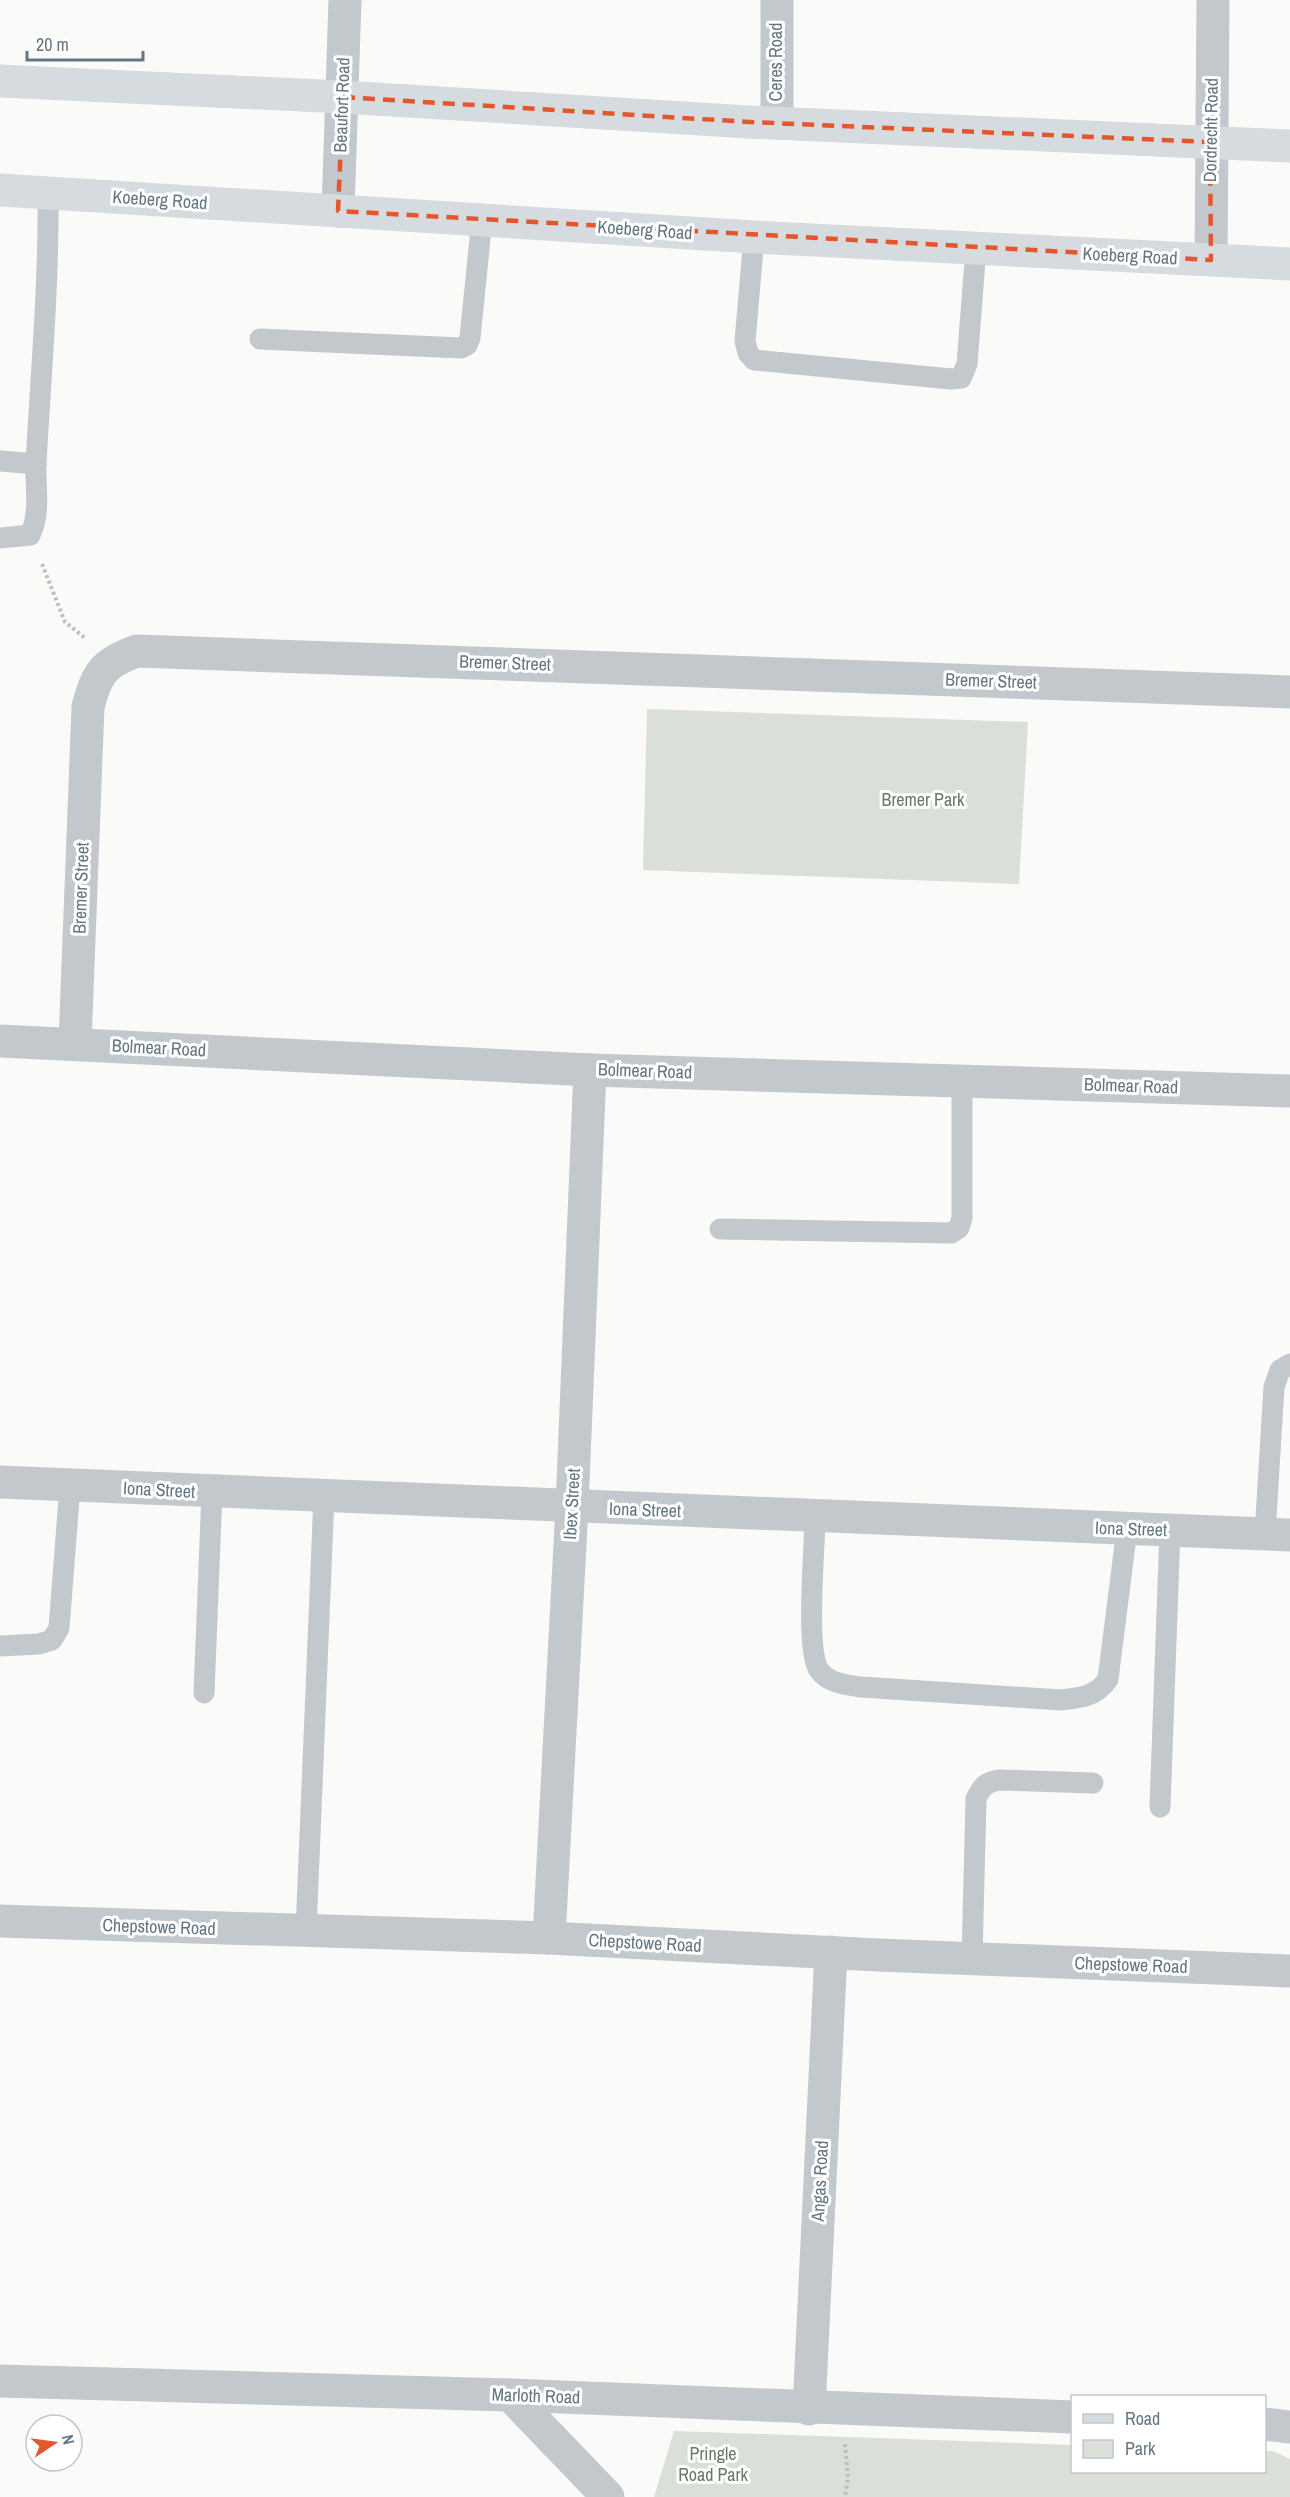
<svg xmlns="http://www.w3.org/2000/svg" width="1290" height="2497" viewBox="0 0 1290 2497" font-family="'Archivo Narrow',sans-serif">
  <rect width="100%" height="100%" fill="#fafaf8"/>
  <g fill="#dadfd7">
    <path d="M 647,709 L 1028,722 L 1019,884 L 643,870 Z"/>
    <path d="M 674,2431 L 1072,2445 L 1072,2472 L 1264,2472 L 1265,2451 L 1273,2451 L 1290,2459 L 1290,2497 L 654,2497 Z"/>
  </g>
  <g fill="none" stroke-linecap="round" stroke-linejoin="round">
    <g stroke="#bbbfc2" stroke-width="4" stroke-dasharray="3 3" stroke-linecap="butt">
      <path d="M 42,564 L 65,622 L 85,638"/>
      <path d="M 845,2444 L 848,2478 L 845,2497"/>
    </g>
    <g stroke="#c3c8cc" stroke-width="21">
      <path d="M 754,237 L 745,341 L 748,353 L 754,360 L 951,379 L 961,378 L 967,364 L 976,248"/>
      <path d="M 260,339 L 461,348 L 467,345 L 470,338 L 482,219"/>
      <path d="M 0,461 L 36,464"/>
      <path d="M 0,538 L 30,535 C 41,513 35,487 36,463 C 41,373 49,283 48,193"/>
      <path d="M 720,1229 L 951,1233 L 959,1228 L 962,1218 L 962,1080"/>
      <path d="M 815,1517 C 815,1547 805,1649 819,1670 C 828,1683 846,1685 861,1687 L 1061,1700 C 1081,1698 1097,1696 1108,1679 L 1127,1529"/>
      <path d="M 1265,1534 L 1274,1387 L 1280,1370 L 1290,1364"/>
      <path d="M 0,1646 L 39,1644 L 52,1640 L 59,1628 L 70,1486"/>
      <path d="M 204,1693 L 212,1492"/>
      <path d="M 1160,1807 L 1170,1530"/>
      <path d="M 306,1931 L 324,1496"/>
      <path d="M 972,1958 L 976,1799 C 982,1786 986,1782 1000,1780 L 1093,1783"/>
    </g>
    <g stroke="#c3c8cc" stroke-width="33">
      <path d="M 777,123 L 777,0"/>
      <path d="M 338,211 L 345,0"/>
      <path d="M 1211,260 L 1213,0"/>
      <path d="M 0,1041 L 590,1070 L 1290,1091"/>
      <path d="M 75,1043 L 88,707 C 97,673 103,663 137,651 L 1290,692"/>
      <path d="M 0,1482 L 1290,1535"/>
      <path d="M 0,1921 L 549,1938 L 878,1955 L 1290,1971"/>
      <path d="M 549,1938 L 572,1507 L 590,1070"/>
      <path d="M 0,2381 L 510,2395 L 1072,2417"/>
      <path d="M 510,2395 L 608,2497"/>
      <path d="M 809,2409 L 831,1952"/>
      <path d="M 1264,2424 L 1290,2427"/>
    </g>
    <g stroke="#d6dbdf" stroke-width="33">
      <path d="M 0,81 L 343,97 L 749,122 L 1290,146"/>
      <path d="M 0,190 L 754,237 L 1290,264"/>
    </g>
  </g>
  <path fill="none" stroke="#e4572e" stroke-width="4.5" stroke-dasharray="12 8" stroke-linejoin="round" d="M 343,97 L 749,122 L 1210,142 L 1211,260 L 338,211 Z"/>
  <g text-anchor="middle" stroke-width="6" stroke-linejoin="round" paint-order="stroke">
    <g font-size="18" fill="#657683" stroke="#fff">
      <text transform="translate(776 62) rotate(-90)" y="6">Ceres Road</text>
      <text transform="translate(342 105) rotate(-88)" y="6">Beaufort Road</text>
      <text transform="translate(1211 130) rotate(-89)" y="6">Dordrecht Road</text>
      <text transform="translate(160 200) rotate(4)" y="6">Koeberg Road</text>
      <text transform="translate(645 230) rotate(4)" y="6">Koeberg Road</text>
      <text transform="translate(1130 256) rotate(3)" y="6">Koeberg Road</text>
      <text transform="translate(505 663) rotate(2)" y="6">Bremer Street</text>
      <text transform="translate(991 681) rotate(2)" y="6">Bremer Street</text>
      <text transform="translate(81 888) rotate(-88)" y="6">Bremer Street</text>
      <text transform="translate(159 1048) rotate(3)" y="6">Bolmear Road</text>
      <text transform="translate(645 1071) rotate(2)" y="6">Bolmear Road</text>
      <text transform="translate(1131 1086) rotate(2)" y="6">Bolmear Road</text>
      <text transform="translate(159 1490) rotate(3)" y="6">Iona Street</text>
      <text transform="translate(572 1504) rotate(-87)" y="6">Ibex Street</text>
      <text transform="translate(645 1510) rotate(2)" y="6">Iona Street</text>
      <text transform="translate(1131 1529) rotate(2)" y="6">Iona Street</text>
      <text transform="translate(159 1927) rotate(2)" y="6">Chepstowe Road</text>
      <text transform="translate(645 1943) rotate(3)" y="6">Chepstowe Road</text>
      <text transform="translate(1131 1965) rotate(2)" y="6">Chepstowe Road</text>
      <text transform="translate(820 2181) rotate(-87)" y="6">Angas Road</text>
      <text transform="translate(536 2396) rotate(2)" y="6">Marloth Road</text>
    </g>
    <g font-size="18" fill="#687a64" stroke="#fff">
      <text x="923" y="806">Bremer Park</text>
      <text x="713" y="2460">Pringle<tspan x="713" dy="21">Road Park</tspan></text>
    </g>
  </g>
  <rect x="1071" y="2395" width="195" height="78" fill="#ffffff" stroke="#c1c8cd" stroke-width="1.5"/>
  <rect x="1083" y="2414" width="30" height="9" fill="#d6dbdf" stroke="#c1c8cd" stroke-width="1.5"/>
  <text x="1125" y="2425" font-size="18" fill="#657683">Road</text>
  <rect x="1083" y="2440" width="30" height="18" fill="#dadfd7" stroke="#c1c8cd" stroke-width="1.5"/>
  <text x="1125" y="2455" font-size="18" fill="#657683">Park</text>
  <g transform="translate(54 2443) rotate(77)"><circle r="28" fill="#ffffff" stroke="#c1c8cd" stroke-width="1.5"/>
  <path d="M0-4.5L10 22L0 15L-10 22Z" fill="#e4572e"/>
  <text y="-9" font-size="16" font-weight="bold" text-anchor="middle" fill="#657683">N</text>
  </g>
  <path d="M27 51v9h116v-9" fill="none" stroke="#657683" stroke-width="3"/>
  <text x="36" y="51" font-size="18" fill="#657683" stroke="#ffffff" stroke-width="4.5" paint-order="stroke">20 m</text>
</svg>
